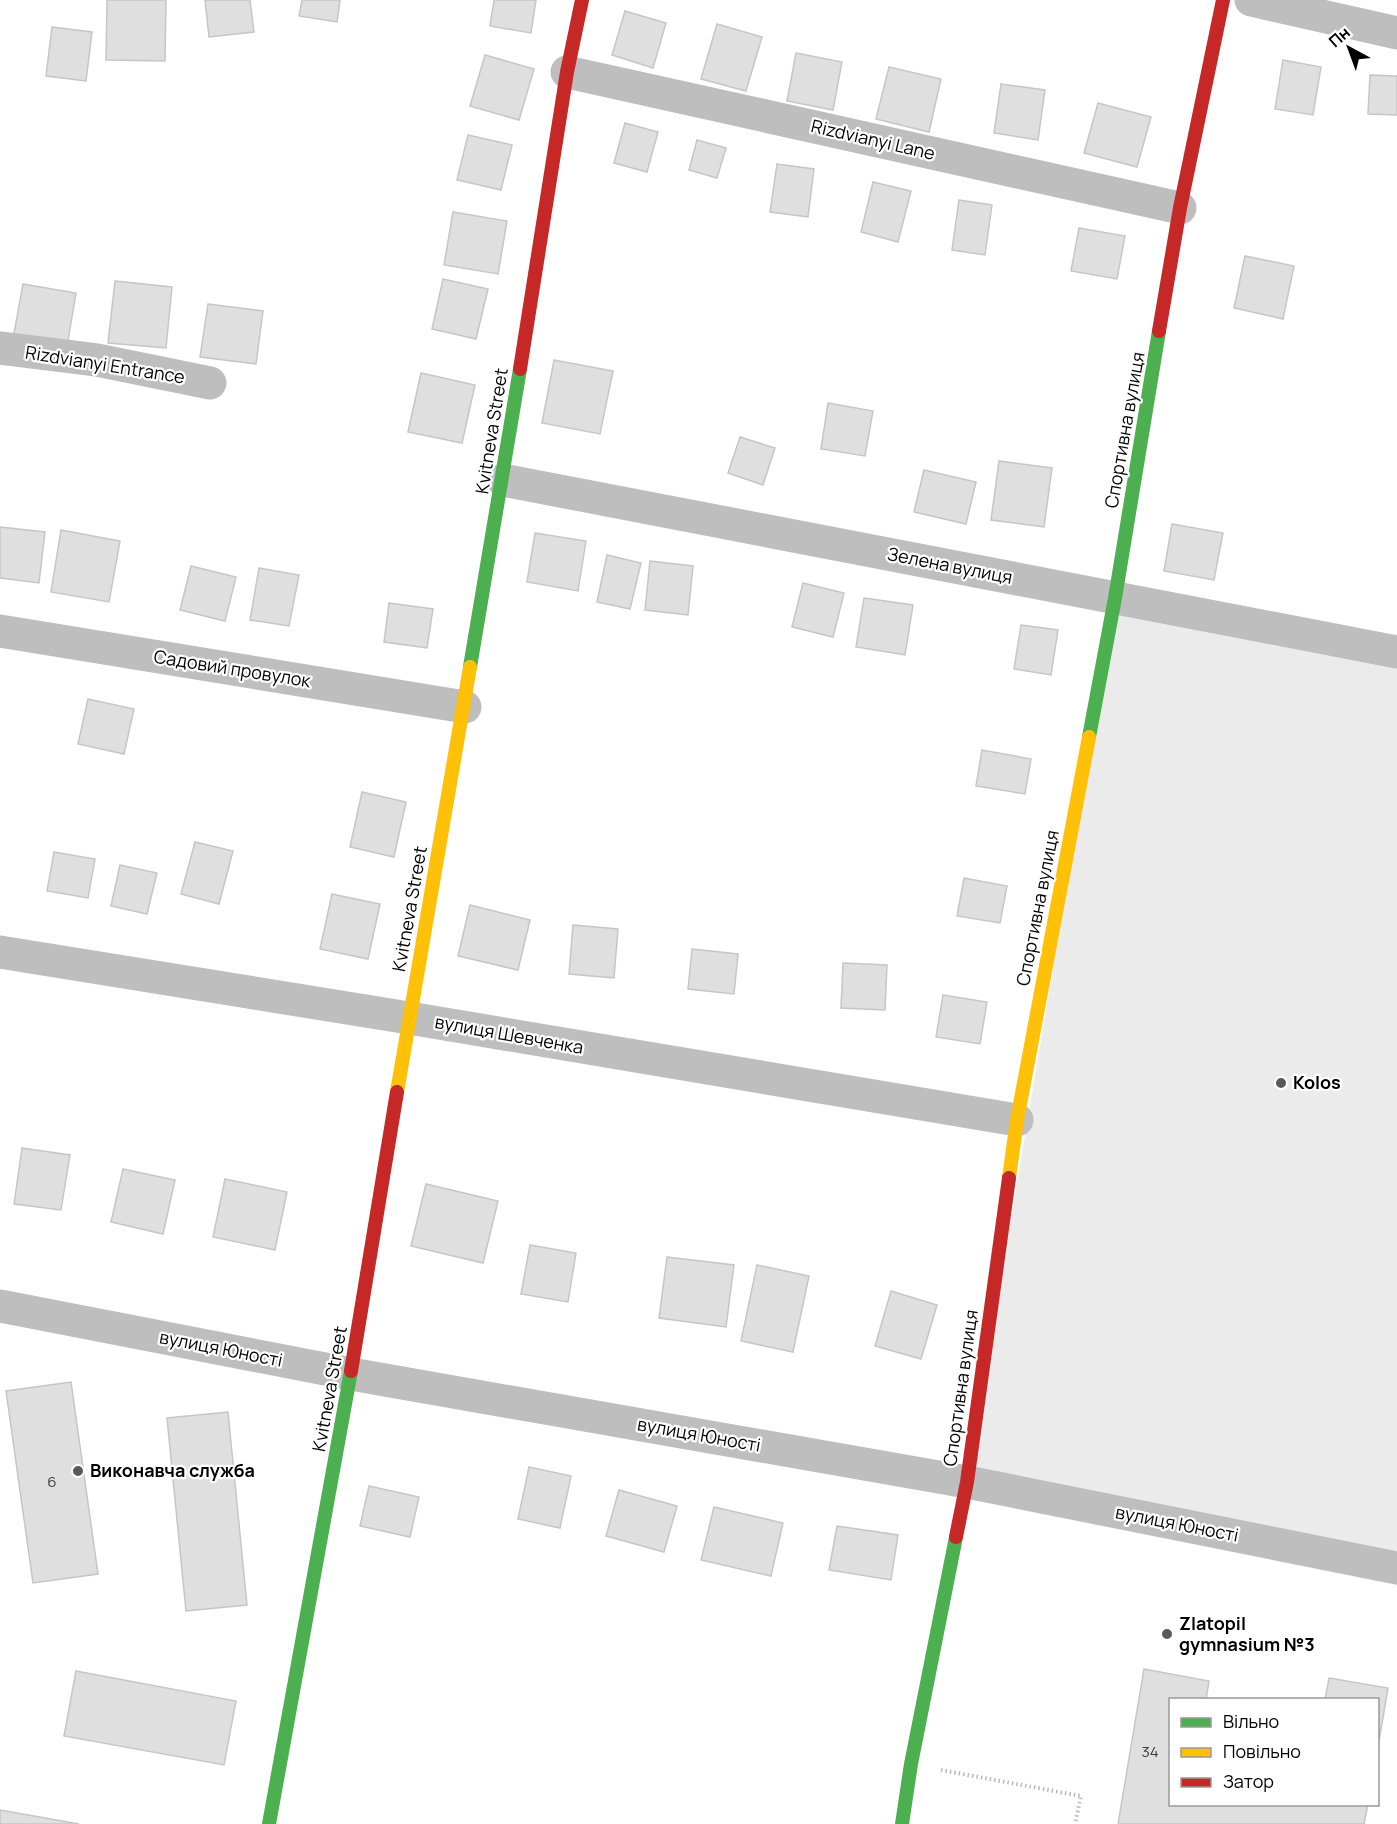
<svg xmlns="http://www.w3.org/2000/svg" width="1397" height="1824" viewBox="0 0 1397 1824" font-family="Manrope,sans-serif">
  <rect width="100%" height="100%" fill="#fff"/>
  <path fill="#ebebeb" d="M 1115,598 L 1397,652 L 1397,1568 L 967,1482 Z"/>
  <g fill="#dfdfdf" stroke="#c6c6c6" stroke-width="1.5">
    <path d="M 107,0 L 166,0 L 165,61 L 106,60 Z"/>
    <path d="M 205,0 L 250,0 L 254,32 L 209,37 Z"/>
    <path d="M 302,0 L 340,0 L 337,22 L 299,16 Z"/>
    <path d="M 494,0 L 536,0 L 531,33 L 490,26 Z"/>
    <path d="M 625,11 L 666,23 L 653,68 L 612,55 Z"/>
    <path d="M 717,24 L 762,37 L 746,91 L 701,79 Z"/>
    <path d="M 52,27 L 92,32 L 86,81 L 46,76 Z"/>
    <path d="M 796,53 L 842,62 L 833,110 L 787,101 Z"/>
    <path d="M 485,55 L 534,69 L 519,120 L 470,106 Z"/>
    <path d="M 1283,60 L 1321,67 L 1313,115 L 1275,109 Z"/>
    <path d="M 889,67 L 941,79 L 929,132 L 876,119 Z"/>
    <path d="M 1370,75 L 1397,76 L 1397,115 L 1368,114 Z"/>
    <path d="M 1001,84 L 1045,90 L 1038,140 L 994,133 Z"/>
    <path d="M 1098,103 L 1151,117 L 1137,167 L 1084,153 Z"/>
    <path d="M 625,123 L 658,132 L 647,172 L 614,163 Z"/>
    <path d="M 468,135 L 512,145 L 501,190 L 457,180 Z"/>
    <path d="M 697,140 L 726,148 L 717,178 L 689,170 Z"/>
    <path d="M 777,164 L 814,169 L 808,217 L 770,212 Z"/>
    <path d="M 873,182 L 911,191 L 898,242 L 861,232 Z"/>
    <path d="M 959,200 L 992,205 L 985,255 L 952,250 Z"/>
    <path d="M 453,212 L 507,221 L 498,274 L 444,265 Z"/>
    <path d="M 1079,228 L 1125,236 L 1117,279 L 1071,271 Z"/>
    <path d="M 1245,256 L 1294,266 L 1283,319 L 1234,308 Z"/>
    <path d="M 443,279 L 488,289 L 476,339 L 432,329 Z"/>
    <path d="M 115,281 L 172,287 L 166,348 L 108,343 Z"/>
    <path d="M 23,284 L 76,293 L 66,353 L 12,344 Z"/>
    <path d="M 208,304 L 263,311 L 256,364 L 200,357 Z"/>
    <path d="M 554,360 L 613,371 L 600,434 L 542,423 Z"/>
    <path d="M 421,373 L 475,385 L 462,443 L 408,432 Z"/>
    <path d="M 828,403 L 873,411 L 865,456 L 821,449 Z"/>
    <path d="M 740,437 L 775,448 L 763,485 L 728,473 Z"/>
    <path d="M 999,461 L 1052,468 L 1044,527 L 991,520 Z"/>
    <path d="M 924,470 L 976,482 L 966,524 L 914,512 Z"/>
    <path d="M 1172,524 L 1223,533 L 1214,580 L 1164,571 Z"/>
    <path d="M 0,527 L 45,532 L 39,583 L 0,578 Z"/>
    <path d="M 61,530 L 120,541 L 109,602 L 51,592 Z"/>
    <path d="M 535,533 L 586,541 L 578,591 L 527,582 Z"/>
    <path d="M 607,555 L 641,563 L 630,609 L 597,602 Z"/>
    <path d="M 650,561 L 693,566 L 688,615 L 645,610 Z"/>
    <path d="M 191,566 L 236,577 L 225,621 L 180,610 Z"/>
    <path d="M 259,568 L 299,575 L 289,626 L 250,620 Z"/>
    <path d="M 803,583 L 844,593 L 833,637 L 792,627 Z"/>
    <path d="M 864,598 L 913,605 L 905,655 L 856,647 Z"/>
    <path d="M 389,603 L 433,609 L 427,648 L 384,642 Z"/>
    <path d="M 1021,625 L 1058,630 L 1051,675 L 1014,669 Z"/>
    <path d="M 88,699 L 134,709 L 124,754 L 78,744 Z"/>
    <path d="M 982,750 L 1031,759 L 1025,794 L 976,786 Z"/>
    <path d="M 362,792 L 406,802 L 394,857 L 350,847 Z"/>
    <path d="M 195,842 L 233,851 L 219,904 L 181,894 Z"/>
    <path d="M 54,852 L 95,859 L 88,898 L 47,891 Z"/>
    <path d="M 120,865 L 157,873 L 147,914 L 111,906 Z"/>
    <path d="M 964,878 L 1007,886 L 1000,923 L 957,916 Z"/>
    <path d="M 332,894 L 380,904 L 368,959 L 320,949 Z"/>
    <path d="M 470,905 L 530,920 L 518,970 L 458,956 Z"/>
    <path d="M 573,925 L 618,929 L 614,978 L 569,974 Z"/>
    <path d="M 692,949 L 738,954 L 734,994 L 688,989 Z"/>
    <path d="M 843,963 L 887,965 L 885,1010 L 841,1008 Z"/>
    <path d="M 943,995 L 987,1002 L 980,1044 L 936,1037 Z"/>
    <path d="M 22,1148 L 70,1155 L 61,1210 L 14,1204 Z"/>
    <path d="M 123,1169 L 175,1180 L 163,1234 L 111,1222 Z"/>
    <path d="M 225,1179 L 287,1192 L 275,1250 L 213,1237 Z"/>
    <path d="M 426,1184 L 498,1201 L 483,1263 L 411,1246 Z"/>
    <path d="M 530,1245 L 576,1253 L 568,1302 L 521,1294 Z"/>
    <path d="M 667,1257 L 734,1265 L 726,1327 L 659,1318 Z"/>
    <path d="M 757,1265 L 809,1276 L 793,1352 L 741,1341 Z"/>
    <path d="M 891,1291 L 937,1305 L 921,1359 L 875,1346 Z"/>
    <path d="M 71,1382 L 98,1574 L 33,1583 L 6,1391 Z"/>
    <path d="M 228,1412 L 247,1605 L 186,1611 L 167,1418 Z"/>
    <path d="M 529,1467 L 571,1476 L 560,1528 L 518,1519 Z"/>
    <path d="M 369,1486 L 419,1497 L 410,1537 L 360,1526 Z"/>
    <path d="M 619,1490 L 677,1506 L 664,1552 L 606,1536 Z"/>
    <path d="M 714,1507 L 783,1523 L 771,1576 L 701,1560 Z"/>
    <path d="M 837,1526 L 898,1535 L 891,1580 L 829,1570 Z"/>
    <path d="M 1144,1669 L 1209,1681 L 1206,1700 L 1170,1700 L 1170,1804 L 1368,1804 L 1364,1824 L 1118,1824 Z"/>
    <path d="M 76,1671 L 236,1701 L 224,1765 L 64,1736 Z"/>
    <path d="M 1329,1678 L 1388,1688 L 1378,1747 L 1378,1700 L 1325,1700 Z"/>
    <path d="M 0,1810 L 79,1824 L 0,1824 Z"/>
  </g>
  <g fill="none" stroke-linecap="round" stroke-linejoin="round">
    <path stroke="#b9b9b9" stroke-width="4" stroke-dasharray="1.5 3" stroke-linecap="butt" d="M 941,1770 L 1081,1796 L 1075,1824"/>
    <g stroke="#bebebe" stroke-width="33">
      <path d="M 1251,0 L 1397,33"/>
      <path d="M 567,72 L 1180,208"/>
      <path d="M 0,348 L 97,360 L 210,383"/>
      <path d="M 503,480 L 1397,652"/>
      <path d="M 0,631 L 465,707"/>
      <path d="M 0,952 L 409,1018 L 1017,1120"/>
      <path d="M 0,1306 L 351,1374 L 967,1482 L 1397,1568"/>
    </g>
    <g stroke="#4caf50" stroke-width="14">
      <path d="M 470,667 L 520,369"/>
      <path d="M 1089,737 L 1115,598 L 1159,331"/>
      <path d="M 269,1824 L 351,1371"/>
      <path d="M 902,1824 L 911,1764 L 956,1537"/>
    </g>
    <g stroke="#ffc107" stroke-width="14">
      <path d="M 397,1092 L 470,667"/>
      <path d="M 1009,1178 L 1017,1120 L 1089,737"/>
    </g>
    <g stroke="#c62828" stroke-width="14">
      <path d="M 1159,331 L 1180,208 L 1223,0"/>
      <path d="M 520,369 L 567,72 L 582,0"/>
      <path d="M 351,1371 L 397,1092"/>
      <path d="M 956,1537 L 967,1482 L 1009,1178"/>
    </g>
  </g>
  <g fill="#595959" stroke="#fff" stroke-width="2">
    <circle cx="1281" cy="1083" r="6"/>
    <circle cx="78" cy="1471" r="6"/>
    <circle cx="1167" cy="1634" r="6"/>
  </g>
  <g text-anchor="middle" stroke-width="4.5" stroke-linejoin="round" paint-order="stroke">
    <g font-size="15" fill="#383838">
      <text x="52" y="1487">6</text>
      <text x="1150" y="1757">34</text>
    </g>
    <g font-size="18" fill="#000" stroke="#fff">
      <text transform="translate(873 140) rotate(13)" y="6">Rizdvianyi Lane</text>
      <text transform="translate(105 365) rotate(9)" y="6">Rizdvianyi Entrance</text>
      <text transform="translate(1125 430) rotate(-80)" y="6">Спортивна вулиця</text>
      <text transform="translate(492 431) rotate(-81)" y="6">Kvitneva Street</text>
      <text transform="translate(950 566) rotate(11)" y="6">Зелена вулиця</text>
      <text transform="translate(232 669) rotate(9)" y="6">Садовий провулок</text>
      <text transform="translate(1038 908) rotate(-79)" y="6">Спортивна вулиця</text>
      <text transform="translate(410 909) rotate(-80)" y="6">Kvitneva Street</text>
      <text transform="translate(509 1035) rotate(10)" y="6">вулиця Шевченка</text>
      <text transform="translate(221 1349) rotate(11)" y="6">вулиця Юності</text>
      <text transform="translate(961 1388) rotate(-82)" y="6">Спортивна вулиця</text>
      <text transform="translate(330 1389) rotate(-80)" y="6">Kvitneva Street</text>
      <text transform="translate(699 1435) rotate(10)" y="6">вулиця Юності</text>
      <text transform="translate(1177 1524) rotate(11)" y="6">вулиця Юності</text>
    </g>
    <g font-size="18" font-weight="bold" fill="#000" stroke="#fff" text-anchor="start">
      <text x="1293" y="1089">Kolos</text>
      <text x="90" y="1477">Виконавча служба</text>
      <text x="1179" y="1630">Zlatopil<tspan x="1179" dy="21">gymnasium №3</tspan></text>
    </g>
  </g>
  <rect x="1169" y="1698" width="210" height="108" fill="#ffffff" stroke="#999999" stroke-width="1.5"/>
  <rect x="1181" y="1718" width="30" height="9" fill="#4caf50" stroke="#999999" stroke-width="1.5"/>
  <text x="1223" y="1728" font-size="18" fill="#000000">Вільно</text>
  <rect x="1181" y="1748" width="30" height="9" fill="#ffc107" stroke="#999999" stroke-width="1.5"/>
  <text x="1223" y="1758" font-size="18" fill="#000000">Повільно</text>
  <rect x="1181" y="1778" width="30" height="9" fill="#c62828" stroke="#999999" stroke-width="1.5"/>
  <text x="1223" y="1788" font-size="18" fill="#000000">Затор</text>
  <g transform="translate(1349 48) rotate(319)" stroke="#ffffff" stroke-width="4.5" paint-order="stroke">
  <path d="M0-4.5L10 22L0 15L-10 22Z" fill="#000000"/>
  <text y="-9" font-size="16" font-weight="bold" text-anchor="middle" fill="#000000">Пн</text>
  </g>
</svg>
